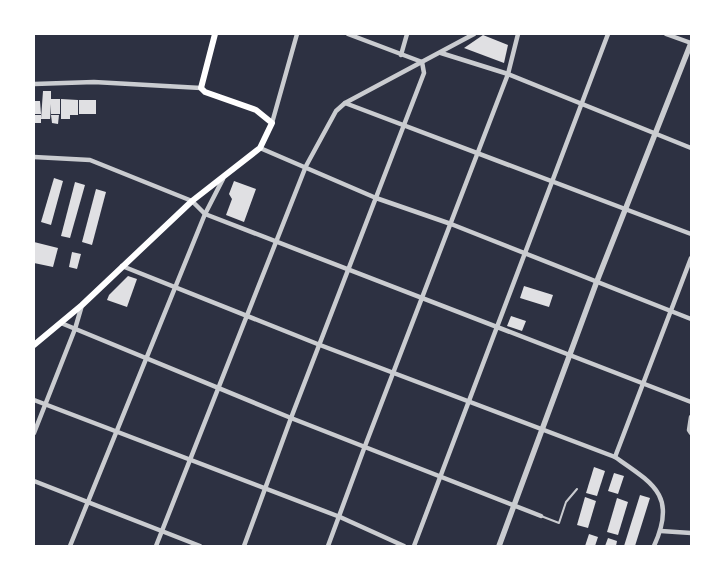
<svg xmlns="http://www.w3.org/2000/svg" width="725" height="580" viewBox="0 0 725 580" font-family="'Public Sans',sans-serif">
  <rect width="100%" height="100%" fill="#2d3142"/>
  <g fill="#e0e0e3">
    <path d="M 483,35 L 508,45 L 504,63 L 464,48 Z"/>
    <path d="M 43,91 L 51,91 L 51,99 L 60,99 L 60,114 L 51,114 L 51,104 L 50,119 L 41,119 Z"/>
    <path d="M 61,99 L 78,100 L 78,115 L 70,115 L 70,119 L 61,119 Z"/>
    <rect x="79" y="100" width="17" height="14"/>
    <path d="M 34,101 L 40,101 L 41,114 L 34,114 Z"/>
    <rect x="34" y="115" width="7" height="8"/>
    <path d="M 51,115 L 59,115 L 58,124 L 52,123 Z"/>
    <path d="M 54,178 L 63,181 L 51,225 L 41,222 Z"/>
    <path d="M 234,181 L 256,189 L 244,222 L 226,215 L 232,199 L 229,194 Z"/>
    <path d="M 75,182 L 85,185 L 70,238 L 61,236 Z"/>
    <path d="M 96,189 L 106,192 L 92,245 L 82,242 Z"/>
    <path d="M 34,242 L 58,248 L 53,267 L 34,263 Z"/>
    <path d="M 72,252 L 81,254 L 77,269 L 69,267 Z"/>
    <path d="M 128,276 L 137,279 L 127,307 L 107,300 L 109,295 Z"/>
    <path d="M 524,286 L 553,295 L 549,307 L 520,298 Z"/>
    <path d="M 511,316 L 526,321 L 522,331 L 507,326 Z"/>
    <path d="M 594,467 L 605,471 L 597,496 L 586,493 Z"/>
    <path d="M 614,473 L 624,476 L 618,494 L 608,491 Z"/>
    <path d="M 640,495 L 650,498 L 635,546 L 624,546 Z"/>
    <path d="M 585,497 L 596,501 L 588,528 L 577,525 Z"/>
    <path d="M 617,498 L 628,502 L 618,535 L 607,532 Z"/>
    <path d="M 589,534 L 598,537 L 595,546 L 585,546 Z"/>
    <path d="M 608,538 L 617,541 L 616,546 L 605,546 Z"/>
  </g>
  <g fill="none" stroke-linecap="round" stroke-linejoin="round">
    <path stroke="#caccd0" stroke-width="2" d="M 541,516 L 559,523 L 566,502 L 577,489"/>
    <g stroke="#caccd0" stroke-width="4.5">
      <path d="M 666,34 L 691,43"/>
      <path d="M 441,53 L 508,74 L 691,148"/>
      <path d="M 401,55 L 407,34"/>
      <path d="M 34,84 L 94,82 L 201,88"/>
      <path d="M 345,103 L 691,234"/>
      <path d="M 272,123 L 297,34"/>
      <path d="M 260,148 L 376,198 L 451,224 L 691,319"/>
      <path d="M 34,157 L 90,160 L 192,201 L 205,214 L 691,402"/>
      <path d="M 122,266 L 320,345 L 615,457 C 654,484 677,496 654,546"/>
      <path d="M 61,323 L 291,418 L 541,516"/>
      <path d="M 34,400 L 340,517 L 404,546"/>
      <path d="M 691,417 L 689,430 L 691,433"/>
      <path d="M 34,433 L 75,329 L 82,305"/>
      <path d="M 615,457 L 691,258"/>
      <path d="M 34,481 L 200,546"/>
      <path d="M 661,531 L 691,533"/>
      <path d="M 70,546 L 205,214 L 223,179"/>
      <path d="M 156,546 L 306,166 L 336,111 L 345,103 L 474,34"/>
      <path d="M 244,546 L 291,418 L 424,73 L 422,62 L 348,34"/>
      <path d="M 328,546 L 365,446 L 508,74 L 518,34"/>
      <path d="M 414,546 L 608,34"/>
    </g>
    <path stroke="#caccd0" stroke-width="5.5" d="M 499,546 L 597,281 L 691,43"/>
    <path stroke="#fff" stroke-width="6" d="M 34,345 L 82,305 L 192,201 L 260,148 L 272,123 L 256,110 L 205,92 L 201,88 L 215,34"/>
  </g>
  <rect width="725" height="580" fill="none" stroke="#ffffff" stroke-width="70"/>
</svg>
